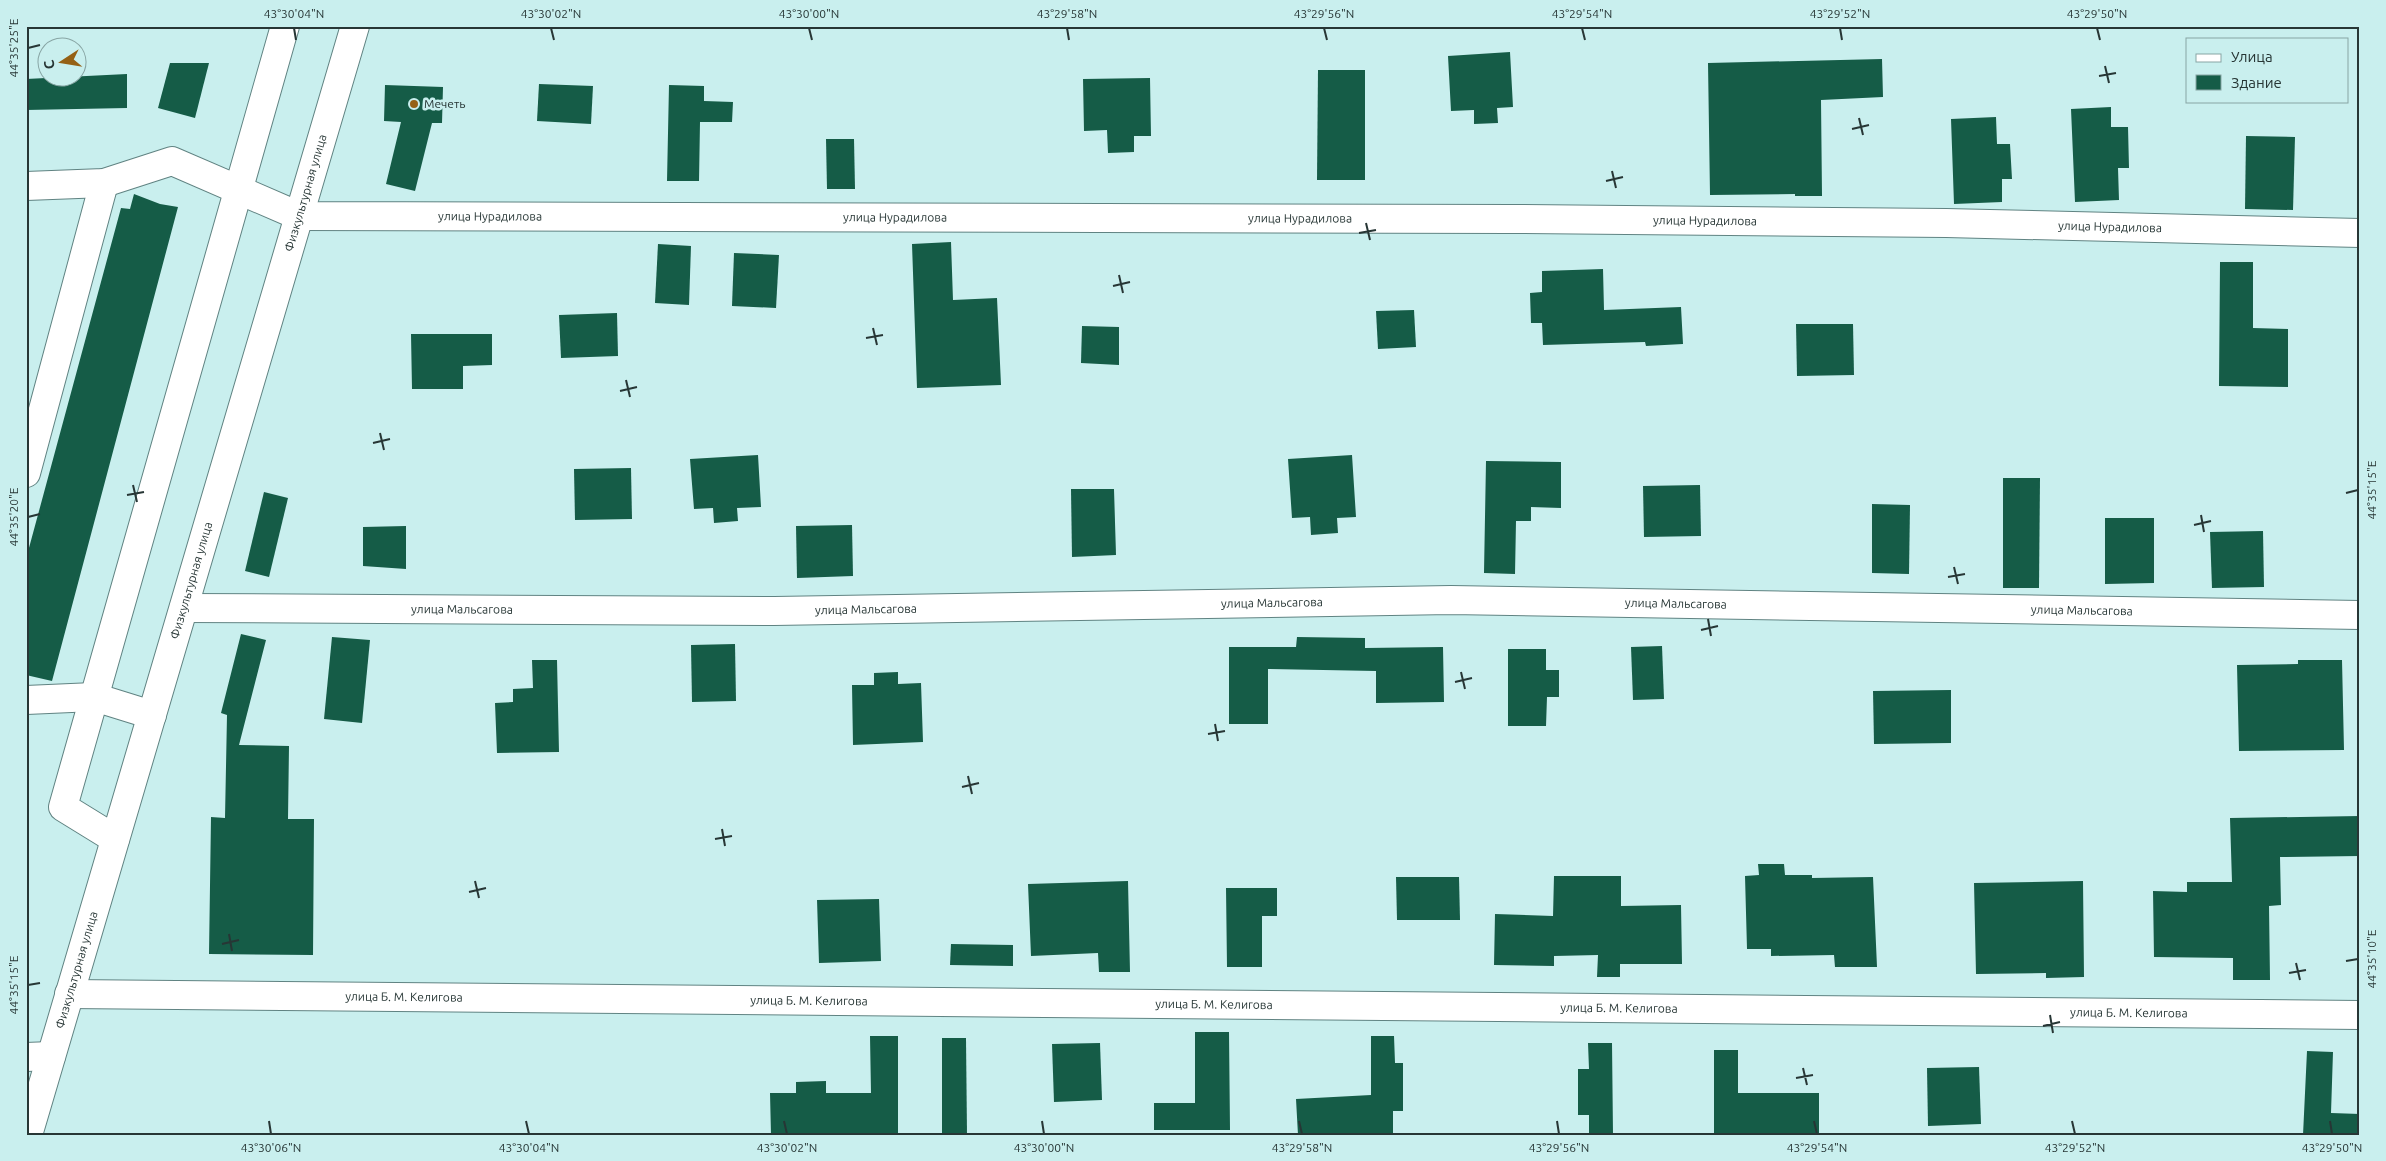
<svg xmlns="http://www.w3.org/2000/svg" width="2386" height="1161" viewBox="0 0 2386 1161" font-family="Ubuntu,sans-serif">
  <rect width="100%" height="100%" fill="#c9efee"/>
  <g fill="#155c47">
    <path d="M 1510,52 L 1513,107 L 1497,108 L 1498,123 L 1474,124 L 1474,110 L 1451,111 L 1448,56 Z"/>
    <path d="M 1882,59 L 1883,97 L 1821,100 L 1822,196 L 1795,196 L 1795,194 L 1710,195 L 1708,63 Z"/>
    <path d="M 170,63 L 209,63 L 195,118 L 158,108 Z"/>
    <path d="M 1318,70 L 1365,70 L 1365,180 L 1317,180 Z"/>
    <path d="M 127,74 L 127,108 L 26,110 L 26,79 Z"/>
    <path d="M 1150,78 L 1151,136 L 1134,136 L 1134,152 L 1108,153 L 1107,130 L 1084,131 L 1083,79 Z"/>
    <path d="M 539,84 L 593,86 L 591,124 L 537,121 Z"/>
    <path d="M 385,85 L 443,87 L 442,123 L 432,123 L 415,191 L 386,184 L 401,122 L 384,121 Z"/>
    <path d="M 669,85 L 704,86 L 704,101 L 733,102 L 732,122 L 700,122 L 699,181 L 667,181 Z"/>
    <path d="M 2111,107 L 2111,127 L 2128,127 L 2129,168 L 2118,168 L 2119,200 L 2075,202 L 2071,109 Z"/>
    <path d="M 1996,117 L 1997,144 L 2010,144 L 2012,179 L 2002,179 L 2002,202 L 1954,204 L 1951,119 Z"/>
    <path d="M 2246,136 L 2295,137 L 2293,210 L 2245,209 Z"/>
    <path d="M 826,139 L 854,139 L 855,189 L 827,189 Z"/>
    <path d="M 134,194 L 160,204 L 178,207 L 52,681 L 26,675 L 26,559 L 121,208 L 130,209 Z"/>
    <path d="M 951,242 L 953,300 L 997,298 L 1001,385 L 917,388 L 912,244 Z"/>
    <path d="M 658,244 L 691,246 L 689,305 L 655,303 Z"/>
    <path d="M 734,253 L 779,255 L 776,308 L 732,306 Z"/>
    <path d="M 2220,262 L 2253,262 L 2253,328 L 2288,329 L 2288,387 L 2219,386 Z"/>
    <path d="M 1603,269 L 1604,310 L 1681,307 L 1683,344 L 1646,346 L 1645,342 L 1543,345 L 1542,323 L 1531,323 L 1530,293 L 1542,292 L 1542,271 Z"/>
    <path d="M 1414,310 L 1416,347 L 1378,349 L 1376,311 Z"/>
    <path d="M 617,313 L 618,356 L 561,358 L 559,315 Z"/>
    <path d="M 1796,324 L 1853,324 L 1854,375 L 1797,376 Z"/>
    <path d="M 1082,326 L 1119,327 L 1119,365 L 1081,363 Z"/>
    <path d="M 411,334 L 492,334 L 492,365 L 463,366 L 463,389 L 412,389 Z"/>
    <path d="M 758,455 L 761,507 L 737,508 L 738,521 L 714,523 L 713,508 L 694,509 L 690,459 Z"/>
    <path d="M 1352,455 L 1356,517 L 1337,518 L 1338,533 L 1311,535 L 1310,517 L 1292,518 L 1288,459 Z"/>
    <path d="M 1486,461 L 1561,462 L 1561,508 L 1531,507 L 1531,521 L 1516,521 L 1515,574 L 1484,573 Z"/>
    <path d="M 631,468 L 632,519 L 575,520 L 574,469 Z"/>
    <path d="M 2003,478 L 2040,478 L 2039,588 L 2003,588 Z"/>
    <path d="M 1700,485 L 1701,536 L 1644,537 L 1643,486 Z"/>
    <path d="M 1071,489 L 1114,489 L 1116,555 L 1072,557 Z"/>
    <path d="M 264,492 L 288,498 L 269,577 L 245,571 Z"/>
    <path d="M 1872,504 L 1910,505 L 1909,574 L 1872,573 Z"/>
    <path d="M 2105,518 L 2154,518 L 2154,583 L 2105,584 Z"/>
    <path d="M 852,525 L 853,576 L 797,578 L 796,526 Z"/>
    <path d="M 406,526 L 406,569 L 363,566 L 363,527 Z"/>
    <path d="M 2263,531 L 2264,587 L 2212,588 L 2210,532 Z"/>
    <path d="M 241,634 L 266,640 L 239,745 L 289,746 L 288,819 L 314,819 L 313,955 L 209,954 L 211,817 L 225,818 L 227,715 L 221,713 Z"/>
    <path d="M 332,637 L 370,640 L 362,723 L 324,719 Z"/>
    <path d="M 1297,637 L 1365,638 L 1365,648 L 1443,647 L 1444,702 L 1376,703 L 1376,671 L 1268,669 L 1268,724 L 1229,724 L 1229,647 L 1296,647 Z"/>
    <path d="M 735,644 L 736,701 L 692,702 L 691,645 Z"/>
    <path d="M 1662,646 L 1664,699 L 1633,700 L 1631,647 Z"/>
    <path d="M 1508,649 L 1546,649 L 1546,670 L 1559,670 L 1559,697 L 1547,697 L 1546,726 L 1508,726 Z"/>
    <path d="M 532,660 L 557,660 L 559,752 L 497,753 L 495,703 L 513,702 L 513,689 L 533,688 Z"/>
    <path d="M 2298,660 L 2342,660 L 2344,750 L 2239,751 L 2237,665 L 2298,664 Z"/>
    <path d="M 898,672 L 898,684 L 921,683 L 923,742 L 853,745 L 852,685 L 874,685 L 874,673 Z"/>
    <path d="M 1951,690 L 1951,743 L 1874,744 L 1873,691 Z"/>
    <path d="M 2360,816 L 2360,856 L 2280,857 L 2281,905 L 2269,906 L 2270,980 L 2233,980 L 2233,958 L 2154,957 L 2153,891 L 2187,892 L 2187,882 L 2232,882 L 2230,818 Z"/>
    <path d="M 1758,864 L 1784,864 L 1785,875 L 1812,875 L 1812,878 L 1873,877 L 1877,967 L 1835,967 L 1834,955 L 1771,956 L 1771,949 L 1747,949 L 1745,876 L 1759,875 Z"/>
    <path d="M 1554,876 L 1621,876 L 1621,906 L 1681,905 L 1682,964 L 1620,964 L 1620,977 L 1597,977 L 1598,955 L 1554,956 L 1554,966 L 1494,965 L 1495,914 L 1553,916 Z"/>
    <path d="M 1396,877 L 1459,877 L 1460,920 L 1397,920 Z"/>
    <path d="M 1128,881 L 1130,972 L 1099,972 L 1098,953 L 1031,956 L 1028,884 Z"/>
    <path d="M 2083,881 L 2084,977 L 2046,978 L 2046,973 L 1976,974 L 1974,883 Z"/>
    <path d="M 1226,888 L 1277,888 L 1277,916 L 1262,916 L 1262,967 L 1227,967 Z"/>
    <path d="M 879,899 L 881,961 L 819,963 L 817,900 Z"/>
    <path d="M 951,944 L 1013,945 L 1013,966 L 950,965 Z"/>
    <path d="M 1195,1032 L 1229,1032 L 1230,1130 L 1154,1130 L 1154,1103 L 1195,1103 Z"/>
    <path d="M 870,1036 L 898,1036 L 898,1135 L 771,1135 L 770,1093 L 796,1093 L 796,1082 L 826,1081 L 826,1093 L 871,1093 Z"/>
    <path d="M 1371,1036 L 1394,1036 L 1395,1063 L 1403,1063 L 1403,1111 L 1393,1111 L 1393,1135 L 1298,1135 L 1296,1099 L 1371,1095 Z"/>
    <path d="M 942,1038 L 966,1038 L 967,1135 L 942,1135 Z"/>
    <path d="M 1100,1043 L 1102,1100 L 1054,1102 L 1052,1044 Z"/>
    <path d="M 1588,1043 L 1612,1043 L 1613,1135 L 1589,1135 L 1589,1115 L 1578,1115 L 1578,1069 L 1589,1069 Z"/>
    <path d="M 1714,1050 L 1738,1050 L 1738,1093 L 1819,1093 L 1819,1135 L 1714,1135 Z"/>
    <path d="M 2307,1051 L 2333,1052 L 2331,1113 L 2360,1114 L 2360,1135 L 2303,1135 Z"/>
    <path d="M 1979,1067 L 1981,1124 L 1928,1126 L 1927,1068 Z"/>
  </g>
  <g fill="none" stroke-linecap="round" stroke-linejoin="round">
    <g stroke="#608382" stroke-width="30">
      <g id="minor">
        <path id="s1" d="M 26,186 L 104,183 L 172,161 L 299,216 L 1514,219 L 1946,223 L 2360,233"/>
        <path d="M 26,473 L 104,183"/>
        <path id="s2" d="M 184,608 L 774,611 L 1451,600 L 2360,615"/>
        <path d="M 26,700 L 94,697 L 152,715"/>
        <path d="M 115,839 L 63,807 L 285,26"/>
        <path id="s3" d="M 69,994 L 2360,1015"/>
        <path d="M 26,1057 L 51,1056"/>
      </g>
    </g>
    <g stroke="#608382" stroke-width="30">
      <g id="major">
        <path id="s4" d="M 28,1135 L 355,26"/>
      </g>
    </g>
    <use href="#minor" stroke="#fff" stroke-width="28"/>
    <use href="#major" stroke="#fff" stroke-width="28"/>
  </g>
  <path fill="none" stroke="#273635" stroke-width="2" d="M 294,28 L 296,40M 551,28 L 554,40M 809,28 L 812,40M 1067,28 L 1069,40M 1324,28 L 1327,40M 1582,28 L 1585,40M 1840,28 L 1842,40M 2097,28 L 2100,40M 28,48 L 40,45M 2105,66 L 2109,83M 2099,76 L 2116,73M 1859,118 L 1863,135M 1852,129 L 1869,125M 1612,171 L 1616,188M 1606,181 L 1623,177M 1366,223 L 1370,240M 1359,233 L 1376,230M 1119,275 L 1123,293M 1113,286 L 1130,282M 873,328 L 877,345M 866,338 L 883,335M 626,380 L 630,397M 620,391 L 637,387M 380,433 L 384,450M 373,443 L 390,439M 133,485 L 137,502M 2346,493 L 2358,490M 127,495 L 144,492M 2201,515 L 2204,532M 28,517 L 40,514M 2194,525 L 2211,521M 1954,567 L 1958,584M 1948,577 L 1965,574M 1708,619 L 1711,636M 1701,630 L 1718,626M 1461,672 L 1465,689M 1455,682 L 1472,678M 1215,724 L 1218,741M 1208,734 L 1225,731M 968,776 L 972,794M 962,787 L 979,783M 722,829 L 725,846M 715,839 L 732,836M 475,881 L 479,898M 469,892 L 486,888M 229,934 L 232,951M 222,944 L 239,940M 2346,961 L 2358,959M 2296,963 L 2300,980M 2289,973 L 2306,970M 28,985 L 40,983M 2050,1015 L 2053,1033M 2043,1026 L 2060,1022M 1803,1068 L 1807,1085M 1796,1078 L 1813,1075M 269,1121 L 271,1134M 526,1121 L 529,1134M 784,1121 L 787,1134M 1042,1121 L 1044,1134M 1299,1121 L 1302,1134M 1557,1121 L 1559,1134M 1814,1121 L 1817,1134M 2072,1121 L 2075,1134M 2330,1121 L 2332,1134"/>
  <circle fill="#956115" stroke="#c9efee" stroke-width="2" cx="414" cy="104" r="5"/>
  <g text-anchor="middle" stroke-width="5" stroke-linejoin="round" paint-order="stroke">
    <g font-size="12" fill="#273635" stroke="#c9efee" text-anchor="start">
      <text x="424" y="108">Мечеть</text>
    </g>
    <g font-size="12" fill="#273635" stroke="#c9efee">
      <text dy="4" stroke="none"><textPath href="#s4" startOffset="982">Физкультурная улица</textPath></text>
      <text dy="4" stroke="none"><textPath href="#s1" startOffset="479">улица Нурадилова</textPath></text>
      <text dy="4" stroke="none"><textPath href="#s1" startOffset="884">улица Нурадилова</textPath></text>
      <text dy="4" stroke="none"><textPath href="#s1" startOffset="1289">улица Нурадилова</textPath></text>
      <text dy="4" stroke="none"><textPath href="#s1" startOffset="1694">улица Нурадилова</textPath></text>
      <text dy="4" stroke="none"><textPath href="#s1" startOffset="2099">улица Нурадилова</textPath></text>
      <text dy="4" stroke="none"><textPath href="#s4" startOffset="578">Физкультурная улица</textPath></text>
      <text dy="4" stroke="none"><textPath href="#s2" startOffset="1088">улица Мальсагова</textPath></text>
      <text dy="4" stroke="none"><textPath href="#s2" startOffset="1492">улица Мальсагова</textPath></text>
      <text dy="4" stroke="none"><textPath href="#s2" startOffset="278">улица Мальсагова</textPath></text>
      <text dy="4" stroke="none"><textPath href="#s2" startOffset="682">улица Мальсагова</textPath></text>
      <text dy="4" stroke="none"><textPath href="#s2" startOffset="1898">улица Мальсагова</textPath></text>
      <text dy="4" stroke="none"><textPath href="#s4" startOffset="172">Физкультурная улица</textPath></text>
      <text dy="4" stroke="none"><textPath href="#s3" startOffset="335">улица Б. М. Келигова</textPath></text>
      <text dy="4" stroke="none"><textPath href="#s3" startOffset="740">улица Б. М. Келигова</textPath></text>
      <text dy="4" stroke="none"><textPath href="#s3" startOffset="1145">улица Б. М. Келигова</textPath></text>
      <text dy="4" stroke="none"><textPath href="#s3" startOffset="1550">улица Б. М. Келигова</textPath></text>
      <text dy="4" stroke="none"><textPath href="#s3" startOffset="2060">улица Б. М. Келигова</textPath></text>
    </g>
  </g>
  <rect width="2386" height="1161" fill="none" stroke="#c9efee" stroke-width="55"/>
  <rect x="2186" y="38" width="162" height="65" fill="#c9efee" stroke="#88a5a4"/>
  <rect x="2196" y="54" width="25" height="8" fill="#ffffff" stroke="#88a5a4"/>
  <text x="2231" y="62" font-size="15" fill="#273635">Улица</text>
  <rect x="2196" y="75" width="25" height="15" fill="#155c47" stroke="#88a5a4"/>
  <text x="2231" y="88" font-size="15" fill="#273635">Здание</text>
  <g transform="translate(62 62) rotate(258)"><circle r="24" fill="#c9efee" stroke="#88a5a4"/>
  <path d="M0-4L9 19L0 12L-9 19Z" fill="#956115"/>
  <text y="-8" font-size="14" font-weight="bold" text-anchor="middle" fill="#273635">С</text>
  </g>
  <rect x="28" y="28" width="2330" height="1106" fill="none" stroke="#273635" stroke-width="2"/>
  <g font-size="12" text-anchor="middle" fill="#273635">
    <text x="294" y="18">43°30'04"N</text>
    <text x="551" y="18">43°30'02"N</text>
    <text x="809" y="18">43°30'00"N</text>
    <text x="1067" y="18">43°29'58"N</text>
    <text x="1324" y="18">43°29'56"N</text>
    <text x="1582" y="18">43°29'54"N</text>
    <text x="1840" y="18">43°29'52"N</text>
    <text x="2097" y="18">43°29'50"N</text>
    <text transform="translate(14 48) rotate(-90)" y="4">44°35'25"E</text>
    <text transform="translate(2372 490) rotate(-90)" y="4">44°35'15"E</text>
    <text transform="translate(14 517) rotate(-90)" y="4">44°35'20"E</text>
    <text transform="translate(2372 959) rotate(-90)" y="4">44°35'10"E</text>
    <text transform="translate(14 985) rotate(-90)" y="4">44°35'15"E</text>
    <text x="271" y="1152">43°30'06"N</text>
    <text x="529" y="1152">43°30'04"N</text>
    <text x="787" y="1152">43°30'02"N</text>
    <text x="1044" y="1152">43°30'00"N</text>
    <text x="1302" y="1152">43°29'58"N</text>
    <text x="1559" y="1152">43°29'56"N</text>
    <text x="1817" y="1152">43°29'54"N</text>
    <text x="2075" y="1152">43°29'52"N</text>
    <text x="2332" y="1152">43°29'50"N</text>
  </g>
</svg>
